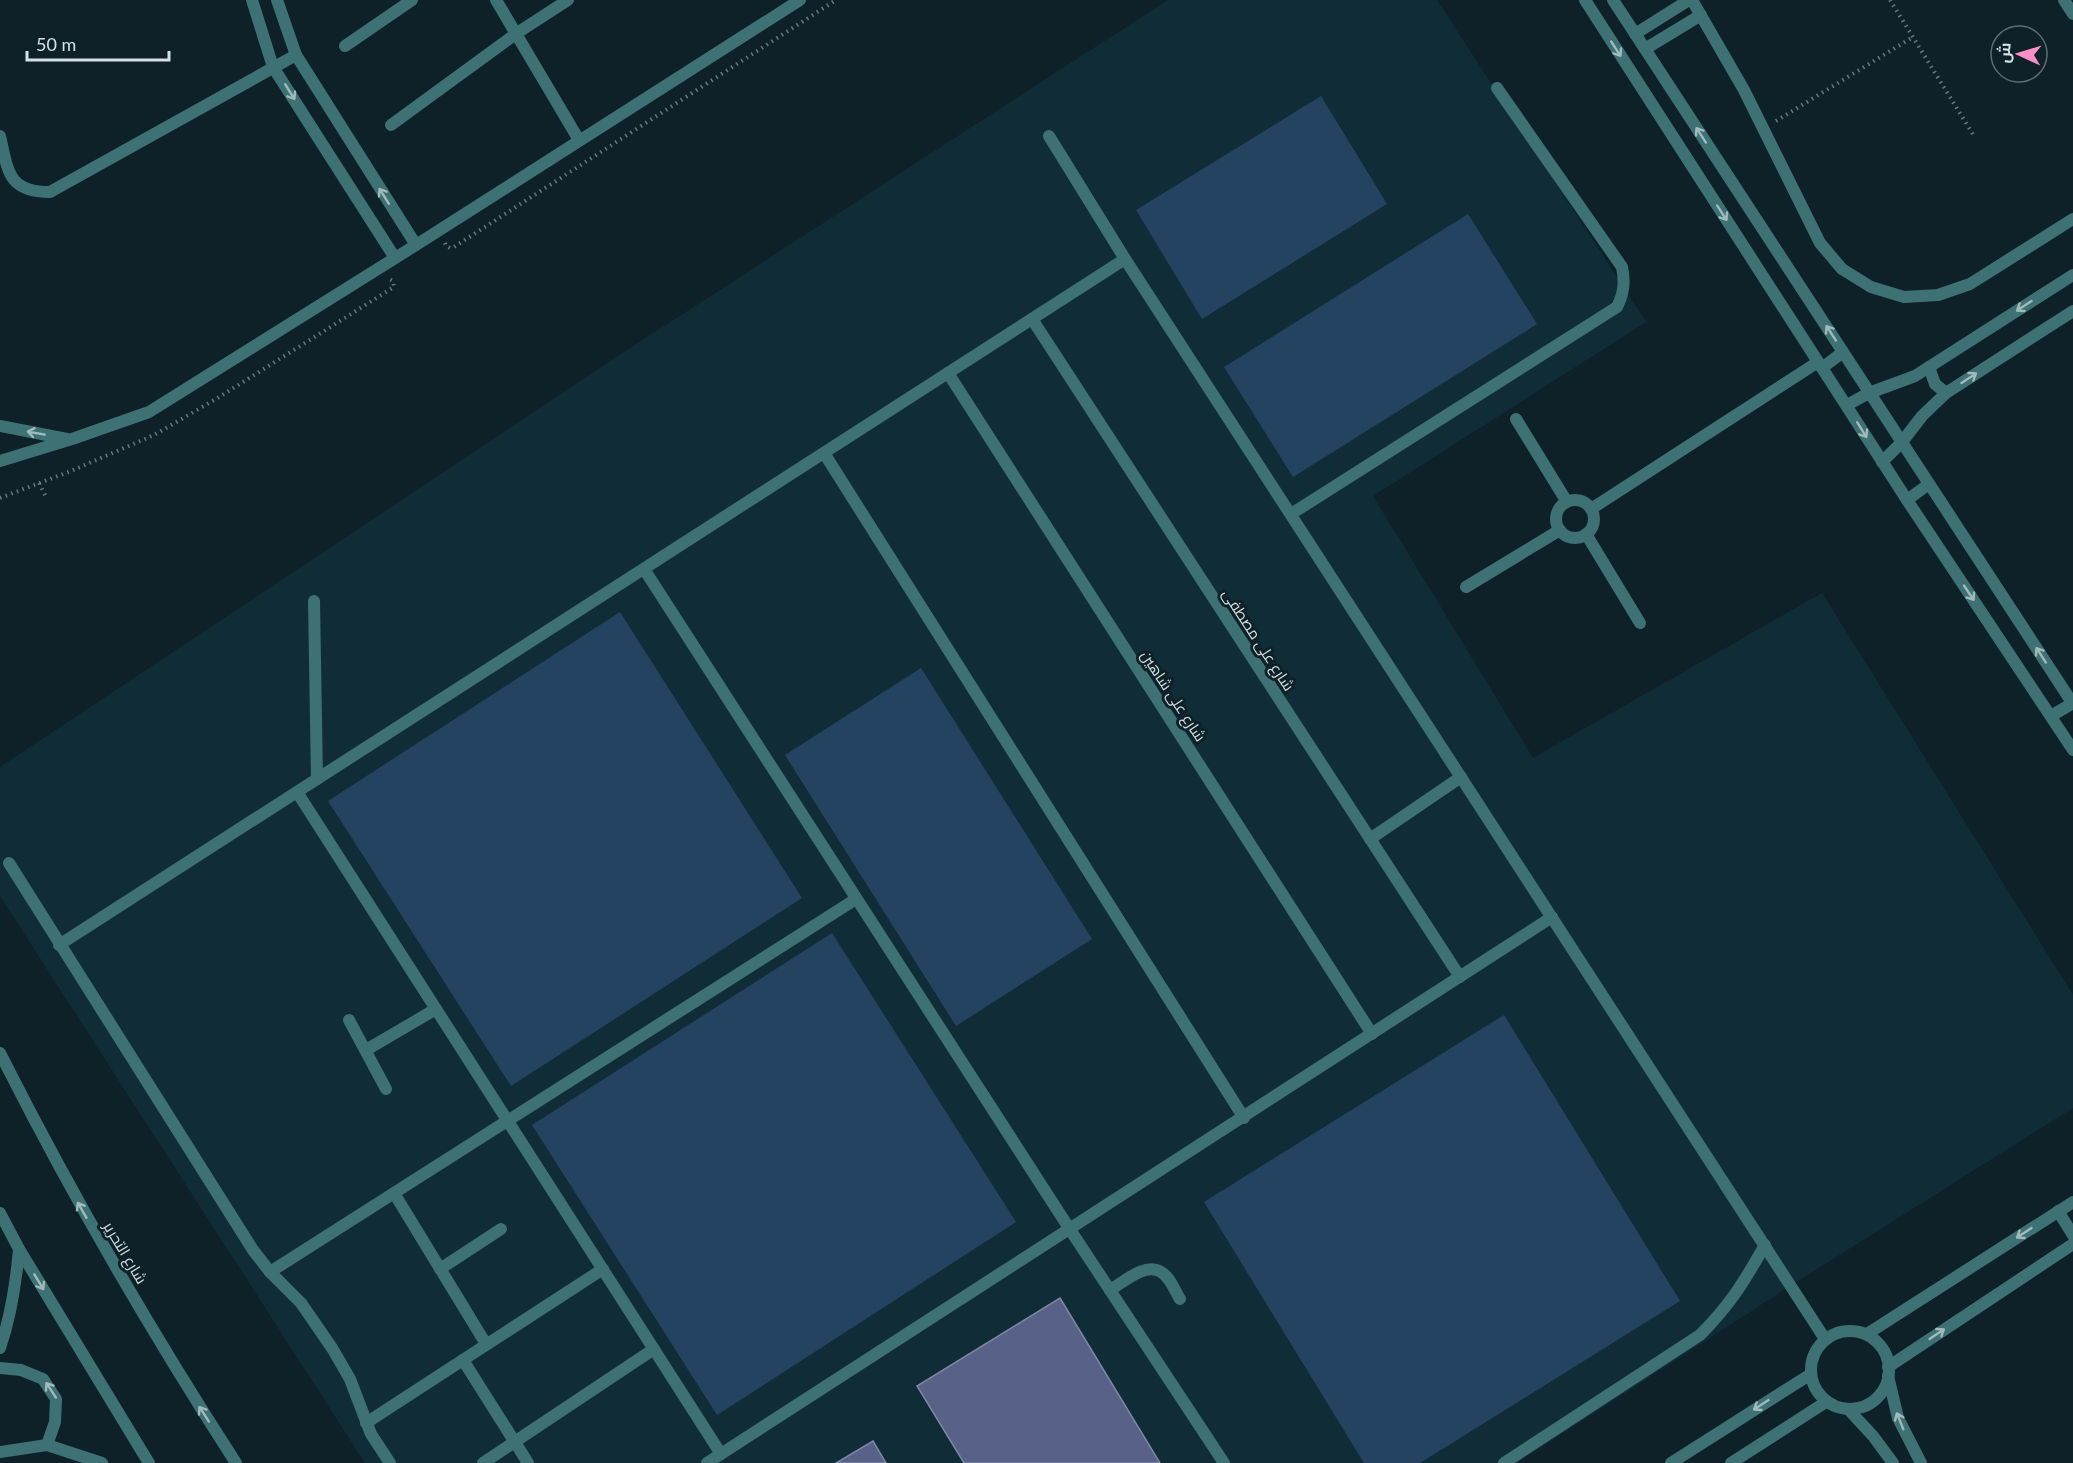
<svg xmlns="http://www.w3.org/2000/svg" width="2073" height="1463" viewBox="0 0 2073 1463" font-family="Lato,Cairo,sans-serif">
  <rect width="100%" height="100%" fill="#0e2128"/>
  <path fill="#102d37" d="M 1168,0 L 1437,0 L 1646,322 L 1373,496 L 1533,758 L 1822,593 L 2073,995 L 2073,1108 L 1790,1286 L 1517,1463 L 365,1463 L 0,896 L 0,767 L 624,352 Z"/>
  <g fill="#586188" stroke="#7e87a4" stroke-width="1.5">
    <path d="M 1060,1298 L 1160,1463 L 964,1463 L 917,1386 Z"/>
    <path d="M 873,1441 L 886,1463 L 836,1463 Z"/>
  </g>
  <g fill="#234360">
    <path d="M 1321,96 L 1387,204 L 1202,319 L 1136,210 Z"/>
    <path d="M 1468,214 L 1537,324 L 1293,477 L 1224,367 Z"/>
    <path d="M 620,612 L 802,898 L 511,1086 L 328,801 Z"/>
    <path d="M 921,668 L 1092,939 L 956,1026 L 785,755 Z"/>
    <path d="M 832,933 L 1016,1222 L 717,1415 L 532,1125 Z"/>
    <path d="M 1504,1015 L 1680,1301 L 1420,1463 L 1364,1463 L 1204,1202 Z"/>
  </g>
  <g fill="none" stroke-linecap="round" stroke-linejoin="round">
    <g stroke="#68787e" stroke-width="4" stroke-dasharray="1.5 4.5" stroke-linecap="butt">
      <path d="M 1890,0 L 1974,136"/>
      <path d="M 1776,121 L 1913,37"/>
      <path d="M 445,243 L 446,246 L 450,248 L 454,247 L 836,0"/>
      <path d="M 39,483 L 47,499"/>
      <path d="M 0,498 L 71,471 L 154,435 L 216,399 L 394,287 L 393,281 L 388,278"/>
    </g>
    <g stroke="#3d7173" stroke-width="12">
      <path d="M 1049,136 L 1125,259 L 1825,1339"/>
      <path d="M 1032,319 L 1460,977"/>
      <path d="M 948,373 L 1372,1034"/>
      <path d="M 824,453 L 1244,1118"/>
      <path d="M 1291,514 L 1617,307 C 1624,293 1625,282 1622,267 L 1497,88"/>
      <path d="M 644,569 L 1069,1228 L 1224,1463"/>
      <path d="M 314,601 L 317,779"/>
      <path d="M 297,792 L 721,1454"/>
      <path d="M 1370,839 L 1461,777"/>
      <path d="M 9,863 L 253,1250 L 270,1272 L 301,1303 L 332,1348 L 350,1379 L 371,1434 L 390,1463"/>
      <path d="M 59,945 L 1125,259"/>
      <path d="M 349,1020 L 386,1089"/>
      <path d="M 366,1050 L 436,1009"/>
      <path d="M 394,1193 L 486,1344"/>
      <path d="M 440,1269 L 501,1229"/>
      <path d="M 270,1272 L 856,899"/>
      <path d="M 1110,1290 C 1124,1282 1145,1262 1161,1272 C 1170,1277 1175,1291 1180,1299"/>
      <path d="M 463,1360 L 528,1463"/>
      <path d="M 366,1423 L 603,1269"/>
      <path d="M 483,1463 L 654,1349"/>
      <path d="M 707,1463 L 1552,917"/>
      <path d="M 1504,1463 L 1700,1335 C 1730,1305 1744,1282 1765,1245"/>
    </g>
    <g stroke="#3d7173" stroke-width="12">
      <path d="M 252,0 L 273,67 L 395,258"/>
      <path d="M 277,0 L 296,55 L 416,245"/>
      <path d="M 496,0 L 579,140"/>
      <path d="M 1585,0 L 1907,500 L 2073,750"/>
      <path d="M 1613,0 L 2073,704"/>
      <path d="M 1692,0 L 1744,90 L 1820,243 L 1842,269 L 1871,287 L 1904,297 L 1938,295 L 1970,284 L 2073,219"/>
      <path d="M 2064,0 L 2073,14"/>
      <path d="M 1635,34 L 1689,0"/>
      <path d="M 345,46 L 412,0"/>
      <path d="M 1645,49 L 1701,15"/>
      <path d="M 391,125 L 517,33 L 568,0"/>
      <path d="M 0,136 C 8,170 7,192 50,192 L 296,55"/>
      <path d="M 1929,367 L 1935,384 L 1946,393"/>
      <path d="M 1822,368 L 1843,352"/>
      <path d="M 1847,405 L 1869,393 L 1915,376 L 2073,275"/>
      <path d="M 1516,419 L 1567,502"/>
      <path d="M 0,426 L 67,439"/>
      <path d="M 0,461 L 72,439 L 149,412 L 416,245 L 800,0"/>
      <path d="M 1882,462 L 1902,442 L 1922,416 L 1946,393 L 2073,311"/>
      <path d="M 1907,500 L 1929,484"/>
      <circle cx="1575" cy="519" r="19"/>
      <path d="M 1591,509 L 1818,362"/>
      <path d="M 1586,534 L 1640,623"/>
      <path d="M 1466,587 L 1560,530"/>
      <path d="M 2051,716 L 2073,703"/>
      <path d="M 2058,1211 L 2073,1235"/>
      <circle cx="1850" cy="1370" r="39"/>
      <path d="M 1867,1334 L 2073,1202"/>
      <path d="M 1888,1367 L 2073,1244"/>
      <path d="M 1888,1376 L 1898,1418 L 1921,1463"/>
      <path d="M 1848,1409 L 1873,1436 L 1893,1463"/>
      <path d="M 1671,1463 L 1811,1374"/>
      <path d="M 1731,1463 L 1826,1402"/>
    </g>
    <g stroke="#3d7173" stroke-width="12">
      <path d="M 0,1053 C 71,1194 150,1330 236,1463"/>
      <path d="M 0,1213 L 19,1249 L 149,1463"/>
      <path d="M 0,1348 C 11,1316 16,1283 19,1249"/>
      <path d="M 0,1368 L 21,1370 L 43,1379 L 56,1399 L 55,1422 L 47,1445"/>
      <path d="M 0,1452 L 47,1445 L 102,1463"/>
    </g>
  </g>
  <defs><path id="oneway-shaft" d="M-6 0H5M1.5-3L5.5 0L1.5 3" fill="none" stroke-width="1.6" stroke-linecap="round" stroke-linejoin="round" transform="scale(1.5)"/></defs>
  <g stroke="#a0babd">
    <use href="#oneway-shaft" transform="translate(1616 49) rotate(57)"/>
    <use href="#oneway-shaft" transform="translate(290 92) rotate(58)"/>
    <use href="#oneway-shaft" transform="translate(1701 135) rotate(-123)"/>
    <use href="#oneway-shaft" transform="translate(384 196) rotate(-122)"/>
    <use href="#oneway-shaft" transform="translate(1722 213) rotate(57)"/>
    <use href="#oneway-shaft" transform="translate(2024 306) rotate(147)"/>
    <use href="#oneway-shaft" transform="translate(1831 333) rotate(-123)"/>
    <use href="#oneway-shaft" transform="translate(1969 378) rotate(-33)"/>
    <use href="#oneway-shaft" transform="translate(1862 430) rotate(58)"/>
    <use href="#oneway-shaft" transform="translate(36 433) rotate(-170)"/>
    <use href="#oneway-shaft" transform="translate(1969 593) rotate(56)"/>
    <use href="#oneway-shaft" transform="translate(2041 655) rotate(-123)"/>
    <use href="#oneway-shaft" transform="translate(82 1210) rotate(-120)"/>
    <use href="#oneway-shaft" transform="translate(2024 1233) rotate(147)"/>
    <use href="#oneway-shaft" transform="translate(39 1282) rotate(59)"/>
    <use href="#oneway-shaft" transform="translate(1937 1334) rotate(-34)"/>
    <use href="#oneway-shaft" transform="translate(51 1390) rotate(-123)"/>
    <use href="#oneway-shaft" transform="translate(1761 1405) rotate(147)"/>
    <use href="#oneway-shaft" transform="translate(204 1414) rotate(-123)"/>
    <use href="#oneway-shaft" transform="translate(1900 1421) rotate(-112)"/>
  </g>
  <g text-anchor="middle" stroke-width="6" stroke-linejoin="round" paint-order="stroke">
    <g font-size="15" fill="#d5e1e5" stroke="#0e2128">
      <text transform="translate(1258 640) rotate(57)" y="5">شارع على مصطفى</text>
      <text transform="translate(1173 696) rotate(57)" y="5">شارع على شاهين</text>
      <text transform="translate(125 1253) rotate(59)" y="5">شارع التحرير</text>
    </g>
  </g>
  <g transform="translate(2019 54) rotate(274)"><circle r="28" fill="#0e2128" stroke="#5e6e74" stroke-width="1.5"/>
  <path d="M0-4.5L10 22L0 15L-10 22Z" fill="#fa8fc6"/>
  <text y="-9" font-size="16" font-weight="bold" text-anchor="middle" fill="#d5e1e5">ش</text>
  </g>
  <path d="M27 51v9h142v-9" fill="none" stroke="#d5e1e5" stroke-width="3"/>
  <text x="36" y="51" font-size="18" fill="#d5e1e5" stroke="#0e2128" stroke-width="4.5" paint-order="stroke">50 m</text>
</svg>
